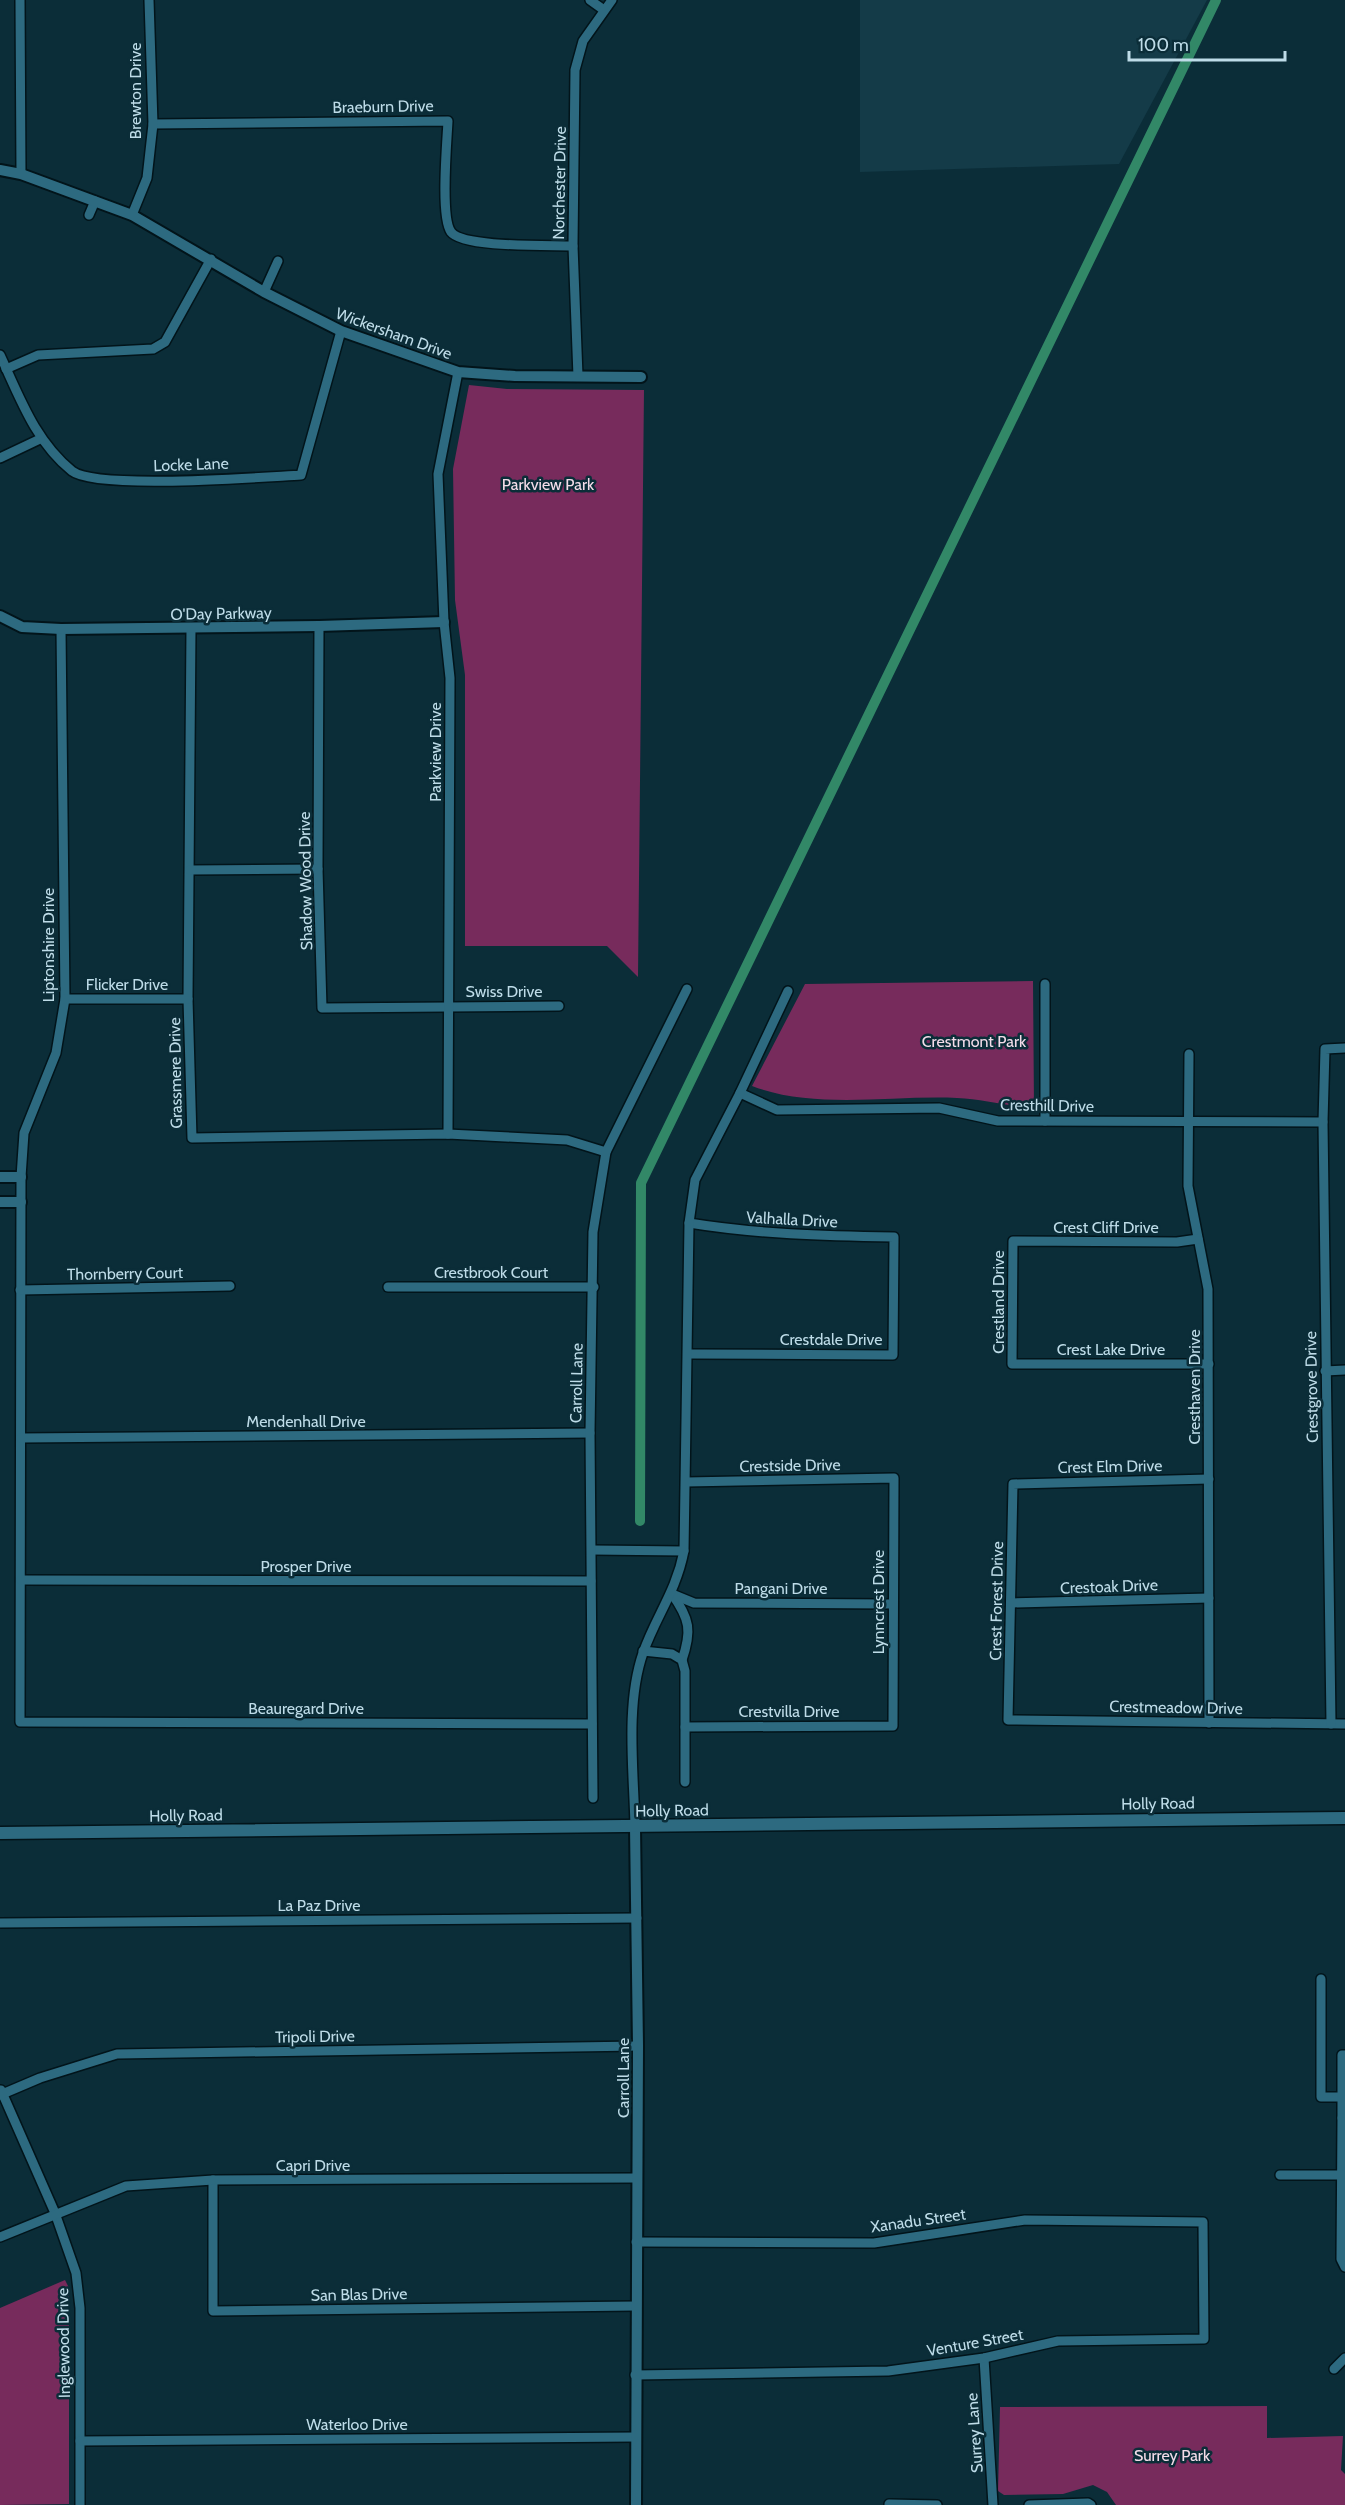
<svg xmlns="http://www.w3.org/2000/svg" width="1345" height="2505" viewBox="0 0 1345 2505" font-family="Cabin,sans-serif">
  <rect width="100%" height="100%" fill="#0b2d38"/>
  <path fill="#143b48" d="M 860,0 L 1207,0 L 1119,164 L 860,172 Z"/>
  <g fill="#772b5c">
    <path d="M 469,385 L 507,389 L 644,390 L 638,977 L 607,946 L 465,946 L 465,675 L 455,600 L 453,469 Z"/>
    <path d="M 1033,981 L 1034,1107 C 1008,1107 983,1099 957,1098 C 892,1095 814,1110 752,1086 L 805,984 Z"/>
    <path d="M 65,2280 L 69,2288 L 69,2504 L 0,2505 L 0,2308 Z"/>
    <path d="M 1267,2406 L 1267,2438 L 1343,2436 L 1341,2470 L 1345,2474 L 1345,2505 L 1116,2505 L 1107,2492 L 1093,2485 L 1063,2494 L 1004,2495 L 998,2491 L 1000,2407 Z"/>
  </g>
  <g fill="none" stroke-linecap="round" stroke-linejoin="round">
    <path stroke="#328867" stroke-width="10" d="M 640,1521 L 641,1183 L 1216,0"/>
    <g stroke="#02141a" stroke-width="12">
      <g id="minor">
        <path d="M 20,0 L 21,174"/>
        <path d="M 590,0 L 604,10"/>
        <path d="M 153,124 L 448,121 C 447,142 440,217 451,232 C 463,248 550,245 573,246"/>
        <path d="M 89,215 L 95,201"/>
        <path d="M 132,215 L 147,178 L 153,124 L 149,0"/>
        <path d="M 264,292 L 278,261"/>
        <path d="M 0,355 C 20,398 35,441 72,471 C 96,490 262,477 301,475 L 341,331"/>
        <path d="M 6,369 L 38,355 L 153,349 L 165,342 L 211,259"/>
        <path d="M 578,376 L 573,246 L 575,70 L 583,41 L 612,0"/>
        <path d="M 0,458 L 40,439"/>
        <path d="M 319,626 L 318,869 L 322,1008 L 559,1006"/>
        <path d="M 191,628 L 188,999 L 192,1138 L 448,1134 L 567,1140 L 606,1152"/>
        <path d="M 61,629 L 65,999 L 56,1053 L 24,1133 L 21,1177 L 20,1722 L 592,1724"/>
        <path d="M 190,870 L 318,869"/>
        <path d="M 65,999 L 188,999"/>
        <path d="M 1189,1054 L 1188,1186 L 1208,1289 L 1209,1723"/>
        <path d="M 740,1093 L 777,1110 L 939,1108 L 998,1121 L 1323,1122"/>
        <path d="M 1045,1121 L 1045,984"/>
        <path d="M 448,1134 L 450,678 L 444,622 L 438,474 L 458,372"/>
        <path d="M 1198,1239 L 1177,1242 L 1013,1241 L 1012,1364 L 1209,1364"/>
        <path d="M 388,1287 L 594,1287"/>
        <path d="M 20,1290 L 230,1286"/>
        <path d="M 688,1354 L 893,1355 L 894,1237 C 824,1236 757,1234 689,1223"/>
        <path d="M 1325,1371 L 1345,1370"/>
        <path d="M 21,1438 L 590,1433"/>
        <path d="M 1209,1479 L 1013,1484 L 1008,1720 L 1345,1724"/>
        <path d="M 592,1550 L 684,1551"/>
        <path d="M 21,1580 L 591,1581"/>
        <path d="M 672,1594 L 694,1603 L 892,1604"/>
        <path d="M 672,1594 C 690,1619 692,1631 682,1660"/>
        <path d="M 1011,1603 L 1209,1598"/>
        <path d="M 643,1651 L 672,1654 L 682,1660 L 685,1671 L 685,1782"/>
        <path d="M 1331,1724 L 1323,1122 L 1325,1049 L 1345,1048"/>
        <path d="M 685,1727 L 893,1726 L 894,1478 L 686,1482"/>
        <path d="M 593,1798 L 590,1433 L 593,1232 L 606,1152 L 687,989"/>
        <path d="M 635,1827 C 634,1773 625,1705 643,1653 C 656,1616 676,1592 684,1551 L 689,1223 L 695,1180 L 740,1093 L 788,991"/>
        <path d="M 0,1923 L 637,1918"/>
        <path d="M 1321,1979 L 1321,2097 L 1342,2097"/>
        <path d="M 1345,2055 L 1342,2055 L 1342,2118 L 1345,2118"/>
        <path d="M 1,2090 L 55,2213 L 76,2273 L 80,2308 L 80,2505"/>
        <path d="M 0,2095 L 40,2078 L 117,2054 L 638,2046"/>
        <path d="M 1342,2118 L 1341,2259 L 1345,2267"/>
        <path d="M 1280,2175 L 1342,2175"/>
        <path d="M 213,2180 L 213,2311 L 636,2306"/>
        <path d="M 0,2237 L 126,2186 L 213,2180 L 637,2178"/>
        <path d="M 984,2358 L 993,2505"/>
        <path d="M 1334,2369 L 1345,2358"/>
        <path d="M 635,2375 L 888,2371 L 984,2358 L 1058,2341 L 1204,2339 L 1203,2222 L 1025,2220 L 874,2243 L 636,2242"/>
        <path d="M 80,2441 L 635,2437"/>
        <path d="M 889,2504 L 937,2505"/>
        <path d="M 1029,2505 L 1088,2503 L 1091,2505"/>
      </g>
    </g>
    <g stroke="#02141a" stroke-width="14">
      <g id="tertiary">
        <path d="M 0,170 L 21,174 L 132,215 L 264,292 L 341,331 L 458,372 L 515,376 L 641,377"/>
        <path d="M 0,616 L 22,627 L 61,629 L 319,626 L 444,622"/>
        <path d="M 0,1177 L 21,1177"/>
        <path d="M 0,1202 L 21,1202"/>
        <path d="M 635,1827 L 638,2046 L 636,2505"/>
      </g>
    </g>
    <g stroke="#02141a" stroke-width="15">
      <path id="secondary" d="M 0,1833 L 1345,1818"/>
    </g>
    <use href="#minor" stroke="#2d6a80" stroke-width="9"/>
    <use href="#tertiary" stroke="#2d6a80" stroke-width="10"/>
    <use href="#secondary" stroke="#2d6a80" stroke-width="12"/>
  </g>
  <g text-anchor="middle" stroke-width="5" stroke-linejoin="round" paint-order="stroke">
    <g font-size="16" fill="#bedce8" stroke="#0b2d38">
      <text transform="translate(135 91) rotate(-90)" y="6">Brewton Drive</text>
      <text transform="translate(383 106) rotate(-1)" y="6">Braeburn Drive</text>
      <text transform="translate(559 183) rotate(-89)" y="6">Norchester Drive</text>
      <text transform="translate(394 333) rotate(20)" y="6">Wickersham Drive</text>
      <text transform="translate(191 464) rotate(-2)" y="6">Locke Lane</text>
      <text transform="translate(221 613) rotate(-1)" y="6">O'Day Parkway</text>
      <text transform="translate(435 752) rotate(-90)" y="6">Parkview Drive</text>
      <text transform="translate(305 881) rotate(-91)" y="6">Shadow Wood Drive</text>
      <text transform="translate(48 945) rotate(-90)" y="6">Liptonshire Drive</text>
      <text x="127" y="990">Flicker Drive</text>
      <text x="504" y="997">Swiss Drive</text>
      <text transform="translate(175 1073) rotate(-91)" y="6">Grassmere Drive</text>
      <text transform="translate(1047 1105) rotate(1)" y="6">Cresthill Drive</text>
      <text transform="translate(792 1219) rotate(3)" y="6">Valhalla Drive</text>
      <text x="1106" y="1233">Crest Cliff Drive</text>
      <text x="491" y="1278">Crestbrook Court</text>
      <text transform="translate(125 1273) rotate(-1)" y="6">Thornberry Court</text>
      <text transform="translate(998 1302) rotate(-90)" y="6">Crestland Drive</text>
      <text x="831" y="1345">Crestdale Drive</text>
      <text x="1111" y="1355">Crest Lake Drive</text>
      <text transform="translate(576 1383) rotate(-89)" y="6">Carroll Lane</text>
      <text transform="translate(1194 1387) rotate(-90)" y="6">Cresthaven Drive</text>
      <text transform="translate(1311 1387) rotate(-91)" y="6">Crestgrove Drive</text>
      <text x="306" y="1427">Mendenhall Drive</text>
      <text transform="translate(790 1465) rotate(-1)" y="6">Crestside Drive</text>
      <text transform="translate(1110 1466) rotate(-1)" y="6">Crest Elm Drive</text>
      <text x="306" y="1572">Prosper Drive</text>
      <text transform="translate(1109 1586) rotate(-2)" y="6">Crestoak Drive</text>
      <text x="781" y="1594">Pangani Drive</text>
      <text transform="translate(996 1601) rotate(-89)" y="6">Crest Forest Drive</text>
      <text transform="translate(878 1602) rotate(-90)" y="6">Lynncrest Drive</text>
      <text transform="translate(1176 1707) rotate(1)" y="6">Crestmeadow Drive</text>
      <text x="306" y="1714">Beauregard Drive</text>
      <text x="789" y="1717">Crestvilla Drive</text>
      <text transform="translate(1158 1803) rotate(-1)" y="6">Holly Road</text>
      <text transform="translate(672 1810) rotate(-1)" y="6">Holly Road</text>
      <text transform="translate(186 1815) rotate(-1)" y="6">Holly Road</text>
      <text x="319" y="1911">La Paz Drive</text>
      <text transform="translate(315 2036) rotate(-1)" y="6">Tripoli Drive</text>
      <text transform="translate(623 2078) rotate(-90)" y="6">Carroll Lane</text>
      <text x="313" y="2171">Capri Drive</text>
      <text transform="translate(918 2220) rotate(-8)" y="6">Xanadu Street</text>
      <text transform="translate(359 2294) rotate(-1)" y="6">San Blas Drive</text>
      <text transform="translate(975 2342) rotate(-10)" y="6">Venture Street</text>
      <text transform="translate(63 2343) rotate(-91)" y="6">Inglewood Drive</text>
      <text x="357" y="2430">Waterloo Drive</text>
      <text transform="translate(974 2433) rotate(-94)" y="6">Surrey Lane</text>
    </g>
    <g font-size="16" fill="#f4dce9" stroke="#0b2d38">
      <text x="548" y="490">Parkview Park</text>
      <text x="974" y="1047">Crestmont Park</text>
      <text x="1172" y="2461">Surrey Park</text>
    </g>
  </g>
  <path d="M1129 51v9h156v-9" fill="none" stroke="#bedce8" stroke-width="3"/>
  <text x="1138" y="51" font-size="18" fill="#bedce8" stroke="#0b2d38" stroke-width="4.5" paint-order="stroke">100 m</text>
</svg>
